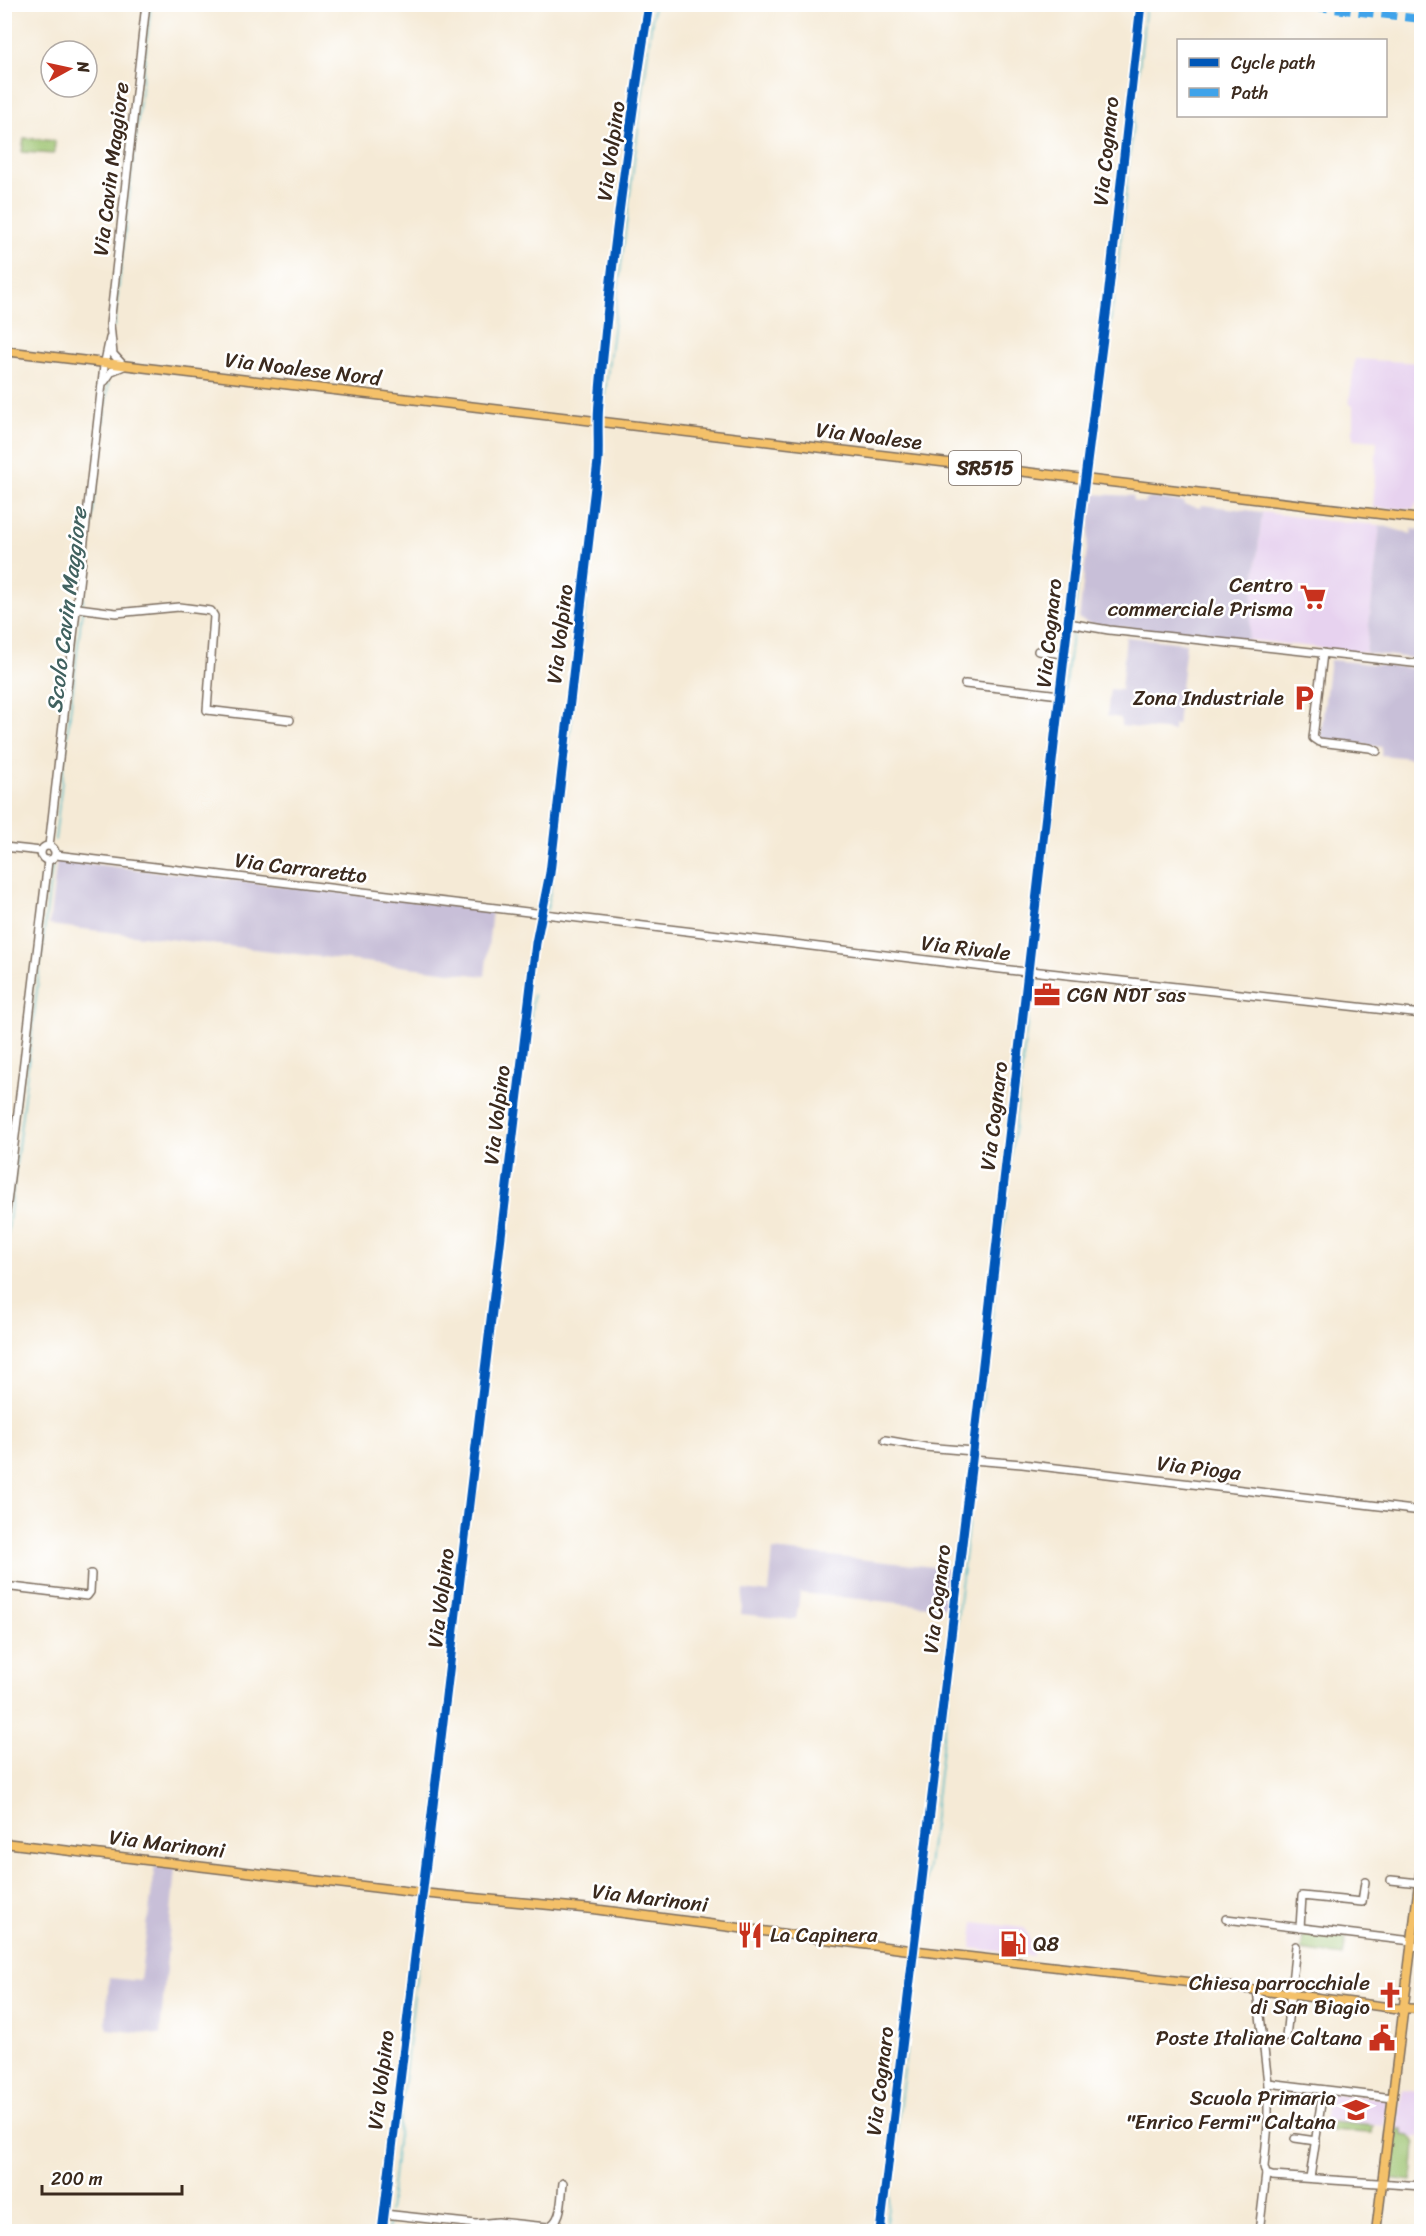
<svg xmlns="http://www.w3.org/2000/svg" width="1426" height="2236" viewBox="0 0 1426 2236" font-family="Sriracha,sans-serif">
  <rect width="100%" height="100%" fill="#fff"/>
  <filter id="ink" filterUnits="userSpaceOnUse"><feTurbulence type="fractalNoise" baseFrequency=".0167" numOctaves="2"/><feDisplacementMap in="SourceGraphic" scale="12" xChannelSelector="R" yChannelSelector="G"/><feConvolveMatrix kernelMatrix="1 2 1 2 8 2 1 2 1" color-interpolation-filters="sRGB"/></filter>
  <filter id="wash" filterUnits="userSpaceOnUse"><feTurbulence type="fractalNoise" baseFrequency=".008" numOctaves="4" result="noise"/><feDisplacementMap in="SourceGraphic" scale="24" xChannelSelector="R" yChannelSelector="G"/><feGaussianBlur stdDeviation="1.35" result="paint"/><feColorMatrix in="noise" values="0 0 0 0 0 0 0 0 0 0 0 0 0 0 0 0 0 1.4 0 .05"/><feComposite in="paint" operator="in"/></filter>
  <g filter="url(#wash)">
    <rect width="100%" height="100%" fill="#f5ead6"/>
    <g fill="#e7d2ef">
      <path d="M 1355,359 L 1421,363 L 1421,502 L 1418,502 L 1413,509 L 1373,508 L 1377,441 L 1353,439 L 1353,406 L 1349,404 Z"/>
      <path d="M 1262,512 L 1328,521 L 1380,525 L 1366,653 L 1248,640 Z"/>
      <path d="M 974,1922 L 1024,1928 L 1031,1942 L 1033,1956 L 971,1948 Z"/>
      <path d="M 1402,2090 L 1421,2092 L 1421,2137 L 1401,2135 L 1397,2130 Z"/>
      <path d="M 1328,2093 L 1387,2099 L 1384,2126 L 1324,2120 Z"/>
    </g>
    <g fill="#c8bfd8">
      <path d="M 1090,494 L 1133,496 L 1133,501 L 1144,503 L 1146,500 L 1152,498 L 1184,502 L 1185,505 L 1201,508 L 1202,505 L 1262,512 L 1248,640 L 1092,624 L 1079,619 L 1090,521 L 1088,520 Z"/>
      <path d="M 1380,525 L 1411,534 L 1412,529 L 1421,530 L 1421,659 L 1366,653 Z"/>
      <path d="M 1126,637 L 1186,643 L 1177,725 L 1173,724 L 1173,731 L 1121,726 L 1121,718 L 1107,716 L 1110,689 L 1121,690 Z"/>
      <path d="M 1330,660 L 1421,669 L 1421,759 L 1381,755 L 1382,747 L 1320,740 Z"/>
      <path d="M 57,860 L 492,910 L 485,976 L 49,925 Z"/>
      <path d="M 773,1550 L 953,1569 L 948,1608 L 800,1593 L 796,1620 L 741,1614 L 744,1590 L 769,1593 Z"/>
      <path d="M 155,1866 L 175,1868 L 160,2035 L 108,2029 L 106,2021 L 109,1978 L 140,1981 Z"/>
    </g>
    <g fill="#9cc36f" stroke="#6c7646" stroke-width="1.5">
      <path d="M 24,138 L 55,141 L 54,154 L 22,152 Z"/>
      <path d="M 1304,1932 L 1346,1937 L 1343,1956 L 1301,1950 Z"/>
      <path d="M 1332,2122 L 1373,2126 L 1372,2133 L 1331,2131 Z"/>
      <path d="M 1396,2130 L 1402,2130 L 1402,2135 L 1410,2136 L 1415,2143 L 1412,2181 L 1389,2178 Z"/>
    </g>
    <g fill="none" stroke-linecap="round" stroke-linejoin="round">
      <g stroke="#49b7c2" stroke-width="1.5">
        <path d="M 114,327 L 151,4"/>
        <path d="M 602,417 L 654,4"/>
        <path d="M 1090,476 L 1116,281 L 1146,4"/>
        <path d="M 82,606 L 108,384"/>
        <path d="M 1074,617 L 1088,493"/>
        <path d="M 55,840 L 82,611"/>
        <path d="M 555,857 L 601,479 L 602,427"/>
        <path d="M 547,910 L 553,874"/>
        <path d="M 1034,967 L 1072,633"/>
        <path d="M 528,1043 L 533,995"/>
        <path d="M 4,1263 L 52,866"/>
        <path d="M 981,1411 L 1033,975"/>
        <path d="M 427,1884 L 458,1620"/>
        <path d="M 919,1944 L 969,1517"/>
        <path d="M 1388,2178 L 1397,2102"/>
        <path d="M 389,2212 L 425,1900"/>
        <path d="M 387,2232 L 389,2217"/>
        <path d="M 885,2232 L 917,1959"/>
        <path d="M 1381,2232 L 1386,2189"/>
      </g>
    </g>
  </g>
  <g filter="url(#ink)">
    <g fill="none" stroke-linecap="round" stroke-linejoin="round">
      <g stroke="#7c6d5e" stroke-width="10">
        <g id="minor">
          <path d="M 105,381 L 112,371 L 124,366 L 113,354 L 110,324 L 146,4"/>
          <path d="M 78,608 L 116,613 L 179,607 L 211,611 L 214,616 L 207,710 L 290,720"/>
          <path d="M 1068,623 L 1109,630 L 1422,664"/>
          <path d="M 1038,651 L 1065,654"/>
          <path d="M 1323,653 L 1313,738 L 1319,742 L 1370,748 L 1377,751"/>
          <path d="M 965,684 L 1060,695"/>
          <circle cx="48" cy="853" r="7"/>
          <path d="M 49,846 L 104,366 L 110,338"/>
          <path d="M 4,847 L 41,851"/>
          <path d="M 56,855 L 1026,972 L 1031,971 L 1422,1014"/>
          <path d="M 4,1228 L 48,861"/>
          <path d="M 885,1440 L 925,1447 L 973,1451"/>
          <path d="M 972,1460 L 1022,1464 L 1422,1511"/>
          <path d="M 4,1586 L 87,1596 L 90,1592 L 91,1574"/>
          <path d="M 1391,1880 L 1419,1883"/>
          <path d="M 1226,1919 L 1412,1941"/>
          <path d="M 1300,1928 L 1302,1896 L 1362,1902 L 1365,1882"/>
          <path d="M 1411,1946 L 1422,1947"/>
          <path d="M 1257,1990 L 1268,2083 L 1268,2124 L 1264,2167 L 1266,2174 L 1272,2176 L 1422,2186"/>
          <path d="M 1286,2037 L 1296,1946"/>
          <path d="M 1268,2083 L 1393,2098"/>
          <path d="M 1295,2138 L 1316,2141"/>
          <path d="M 1310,2178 L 1323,2090"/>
          <path d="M 384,2214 L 476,2224 L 498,2222 L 547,2227 C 563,2223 561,2197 563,2183"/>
          <path d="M 382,2232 C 432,1802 486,1373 536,943 L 550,873 L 598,461 C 599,441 597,422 599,402 C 610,269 628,136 649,4"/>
          <path d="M 880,2232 L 972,1460 L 1081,509 L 1107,307 L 1141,4"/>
          <path d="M 1259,2232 L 1266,2174"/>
        </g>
      </g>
      <g stroke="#7c6d5e" stroke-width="11">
        <g id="major">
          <path d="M 4,351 L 1422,519"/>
          <path d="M 4,1843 L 421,1893 L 593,1909 L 901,1949 L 1257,1990 L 1394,2008 L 1422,2009"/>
          <path d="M 1376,2232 L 1422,1859"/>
        </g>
      </g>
      <use href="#minor" stroke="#fff" stroke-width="7"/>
      <use href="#major" stroke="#f4c16a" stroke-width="8"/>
      <path stroke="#3fa3ea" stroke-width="8" stroke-dasharray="15 8" stroke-linecap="butt" d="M 1290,4 L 1422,19"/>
      <g stroke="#fff" stroke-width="13">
        <g id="cycleway">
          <path d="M 382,2232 C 432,1802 486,1373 536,943 L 550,873 L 598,461 C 599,441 597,422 599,402 C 610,269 628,136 649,4"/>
          <path d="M 880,2232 L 972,1460 L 1081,509 L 1107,307 L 1141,4"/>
        </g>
      </g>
      <use href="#cycleway" stroke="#0057b8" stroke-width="9"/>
    </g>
  </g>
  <defs>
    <g id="supermarket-bare" transform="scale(2.07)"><path d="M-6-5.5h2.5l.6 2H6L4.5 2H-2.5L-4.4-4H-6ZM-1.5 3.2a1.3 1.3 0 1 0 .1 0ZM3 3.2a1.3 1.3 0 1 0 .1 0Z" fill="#c8321e" stroke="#fff" stroke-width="2.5" paint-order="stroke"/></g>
    <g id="parking-bare" transform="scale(2.07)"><path d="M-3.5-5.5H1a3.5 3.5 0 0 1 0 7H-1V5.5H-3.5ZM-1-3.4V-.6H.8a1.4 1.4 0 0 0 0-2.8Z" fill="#c8321e" stroke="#fff" stroke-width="2.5" paint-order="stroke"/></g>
    <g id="office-bare" transform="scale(2.07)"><path d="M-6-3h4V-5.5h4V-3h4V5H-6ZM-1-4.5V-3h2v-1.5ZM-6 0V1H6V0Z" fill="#c8321e" stroke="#fff" stroke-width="2.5" paint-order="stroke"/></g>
    <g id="restaurant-bare" transform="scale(2.07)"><path d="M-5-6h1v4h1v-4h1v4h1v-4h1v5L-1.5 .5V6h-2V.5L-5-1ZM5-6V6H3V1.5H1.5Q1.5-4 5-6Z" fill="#c8321e" stroke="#fff" stroke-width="2.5" paint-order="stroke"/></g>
    <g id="fuel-bare" transform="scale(2.07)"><path d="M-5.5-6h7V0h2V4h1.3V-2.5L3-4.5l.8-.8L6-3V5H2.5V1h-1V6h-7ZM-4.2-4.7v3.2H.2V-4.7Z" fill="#c8321e" stroke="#fff" stroke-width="2.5" paint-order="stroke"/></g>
    <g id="church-bare" transform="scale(2.07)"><path d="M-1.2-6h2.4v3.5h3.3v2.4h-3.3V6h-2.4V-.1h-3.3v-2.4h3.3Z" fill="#c8321e" stroke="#fff" stroke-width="2.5" paint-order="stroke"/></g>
    <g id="civic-bare" transform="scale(2.07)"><path d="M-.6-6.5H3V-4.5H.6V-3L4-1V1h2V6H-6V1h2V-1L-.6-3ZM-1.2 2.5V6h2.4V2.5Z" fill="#c8321e" stroke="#fff" stroke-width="2.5" paint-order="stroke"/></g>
    <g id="school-bare" transform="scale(2.07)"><path d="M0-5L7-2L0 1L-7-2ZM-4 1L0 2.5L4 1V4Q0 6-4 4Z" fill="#c8321e" stroke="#fff" stroke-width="2.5" paint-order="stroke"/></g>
  </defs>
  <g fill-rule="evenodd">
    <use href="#supermarket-bare" x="1313" y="597"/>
    <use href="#parking-bare" x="1304" y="698"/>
    <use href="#office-bare" x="1047" y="995"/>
    <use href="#restaurant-bare" x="750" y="1935"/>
    <use href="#fuel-bare" x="1013" y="1944"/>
    <use href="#church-bare" x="1390" y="1995"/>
    <use href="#civic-bare" x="1382" y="2038"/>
    <use href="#school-bare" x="1356" y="2110"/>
  </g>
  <g text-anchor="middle" stroke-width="5" stroke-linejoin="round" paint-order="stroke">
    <rect fill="#fff" stroke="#766a62" stroke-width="1.5" x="949" y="451" width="72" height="34" rx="4.5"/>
    <g font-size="20" font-weight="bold" fill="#3b2a1e">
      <text x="985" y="475">SR515</text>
    </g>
    <g font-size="21" fill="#3b2a1e" stroke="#fff">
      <text transform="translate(611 151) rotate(-82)" y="7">Via Volpino</text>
      <text transform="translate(1106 151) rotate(-84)" y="7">Via Cognaro</text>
      <text transform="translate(111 169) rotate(-83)" y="7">Via Cavin Maggiore</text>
      <text transform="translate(303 369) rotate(7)" y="7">Via Noalese Nord</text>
      <text transform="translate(869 436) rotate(7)" y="7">Via Noalese</text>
      <text transform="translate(1049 633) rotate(-84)" y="7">Via Cognaro</text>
      <text transform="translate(560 634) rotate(-83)" y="7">Via Volpino</text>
      <text transform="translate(301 868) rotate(7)" y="7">Via Carraretto</text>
      <text transform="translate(966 948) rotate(7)" y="7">Via Rivale</text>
      <text transform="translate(497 1115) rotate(-83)" y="7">Via Volpino</text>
      <text transform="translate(994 1116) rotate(-83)" y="7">Via Cognaro</text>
      <text transform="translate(1199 1468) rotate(7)" y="7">Via Pioga</text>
      <text transform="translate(441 1598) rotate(-83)" y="7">Via Volpino</text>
      <text transform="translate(937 1599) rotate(-83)" y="7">Via Cognaro</text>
      <text transform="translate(167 1844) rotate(7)" y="7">Via Marinoni</text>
      <text transform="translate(650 1898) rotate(7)" y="7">Via Marinoni</text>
      <text transform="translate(381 2080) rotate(-83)" y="7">Via Volpino</text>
      <text transform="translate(880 2081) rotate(-83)" y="7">Via Cognaro</text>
    </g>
    <g font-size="21" fill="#3b2a1e" stroke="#fff" text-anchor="end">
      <text x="1293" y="592">Centro<tspan x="1293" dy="24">commerciale Prisma</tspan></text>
      <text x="1284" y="705">Zona Industriale</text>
      <text x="1067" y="1002" text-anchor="start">CGN NDT sas</text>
      <text x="770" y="1942" text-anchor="start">La Capinera</text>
      <text x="1033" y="1951" text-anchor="start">Q8</text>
      <text x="1370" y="1990">Chiesa parrocchiale<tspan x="1370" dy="24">di San Biagio</tspan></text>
      <text x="1362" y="2045">Poste Italiane Caltana</text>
      <text x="1336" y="2105">Scuola Primaria<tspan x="1336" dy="24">"Enrico Fermi" Caltana</tspan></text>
    </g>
    <g font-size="22" font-style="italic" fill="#416260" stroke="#fff">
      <text transform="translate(66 610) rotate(-83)" y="8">Scolo Cavin Maggiore</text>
    </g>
  </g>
  <rect width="1426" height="2236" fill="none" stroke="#fff" stroke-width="24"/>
  <rect x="1177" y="39" width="210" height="78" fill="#ffffff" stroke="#b1aaa5" stroke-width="1.5"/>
  <rect x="1189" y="58" width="30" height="9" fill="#0057b8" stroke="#b1aaa5" stroke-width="1.5"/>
  <text x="1231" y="69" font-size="18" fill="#3b2a1e">Cycle path</text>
  <rect x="1189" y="88" width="30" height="9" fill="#3fa3ea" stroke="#b1aaa5" stroke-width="1.5"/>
  <text x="1231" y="99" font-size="18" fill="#3b2a1e">Path</text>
  <g transform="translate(69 69) rotate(82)"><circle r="28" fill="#ffffff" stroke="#b1aaa5" stroke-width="1.5"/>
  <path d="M0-4.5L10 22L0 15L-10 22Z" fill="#c8321e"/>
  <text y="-9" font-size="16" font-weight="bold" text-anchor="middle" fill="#3b2a1e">N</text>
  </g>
  <path d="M42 2185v9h140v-9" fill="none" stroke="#3b2a1e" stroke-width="3"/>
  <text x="51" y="2185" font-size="18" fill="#3b2a1e" stroke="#ffffff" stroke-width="4.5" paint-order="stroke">200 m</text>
</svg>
